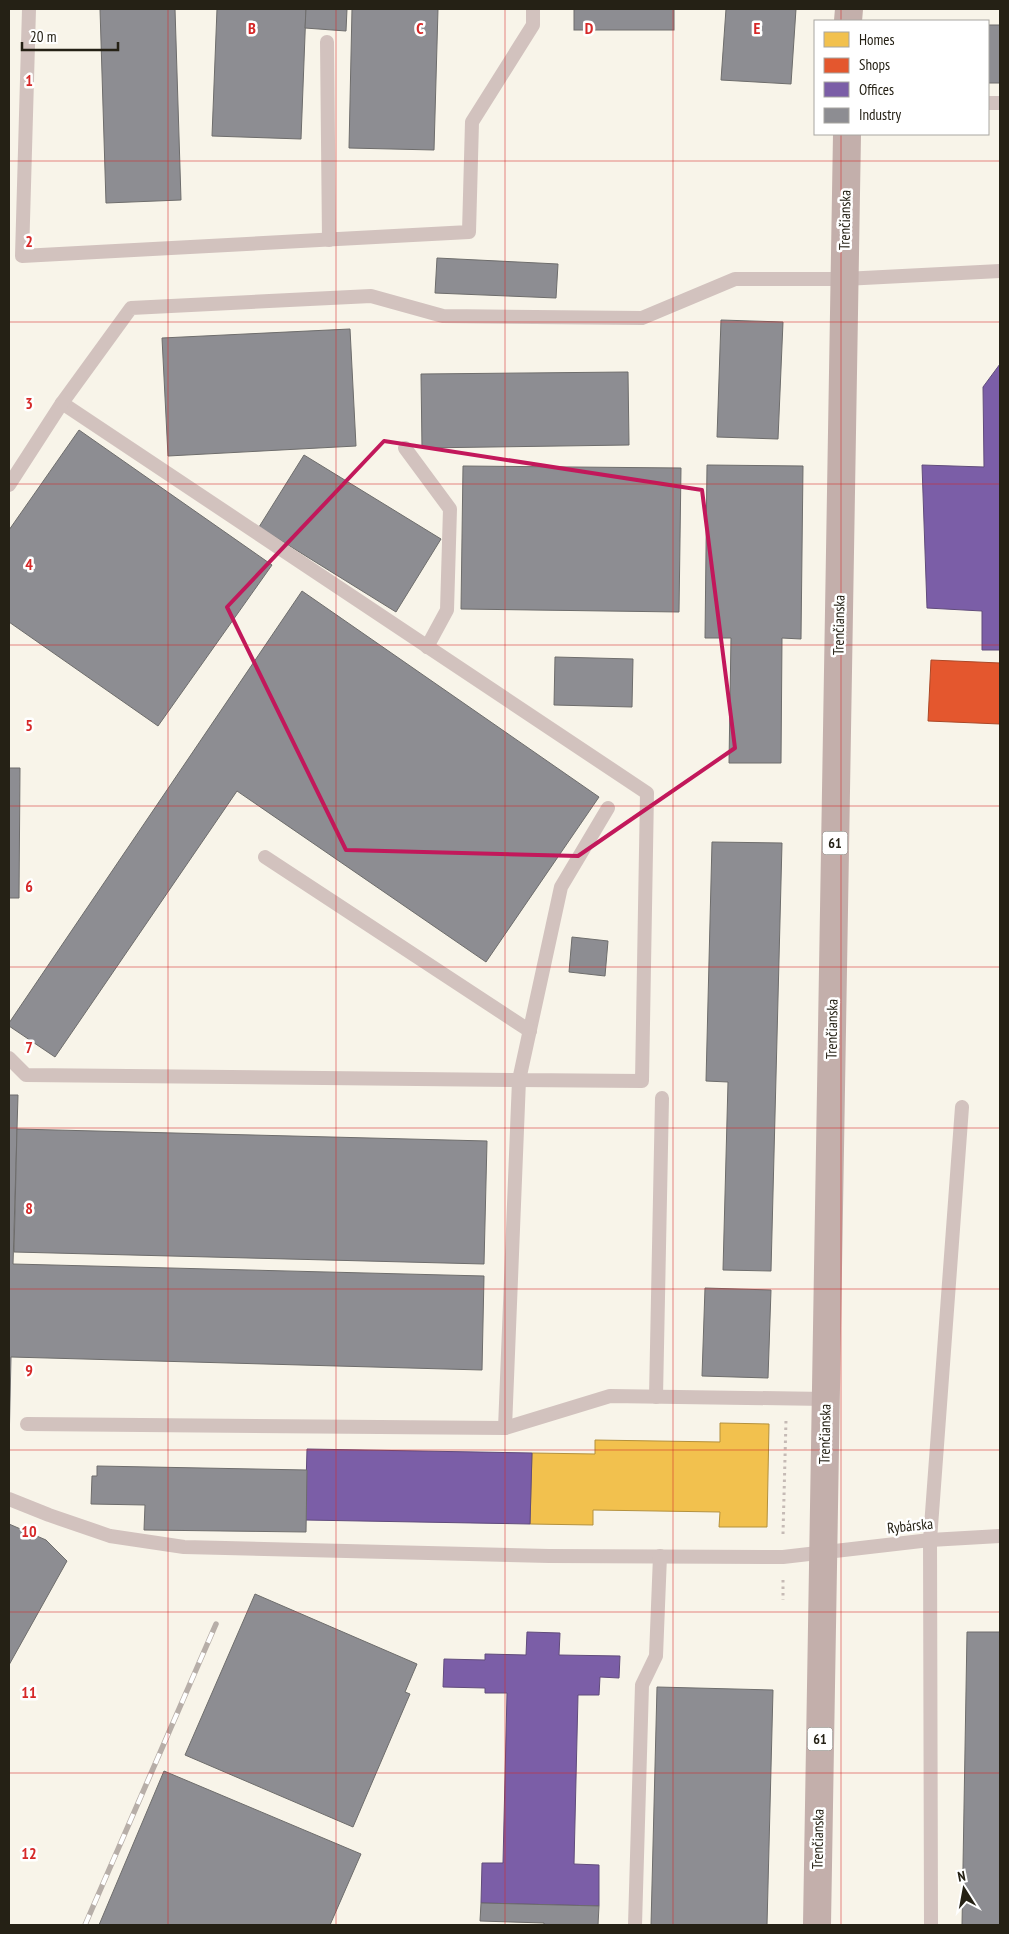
<svg xmlns="http://www.w3.org/2000/svg" width="1009" height="1934" viewBox="0 0 1009 1934" font-family="'PT Sans Narrow',sans-serif">
  <rect width="100%" height="100%" fill="#f8f4e9"/>
  <path fill="#f2c14e" stroke="#b4913d" d="M 720,1423 L 769,1424 L 767,1527 L 719,1527 L 720,1512 L 593,1510 L 593,1525 L 530,1524 L 532,1453 L 595,1454 L 595,1440 L 720,1442 Z"/>
  <path fill="#e4572e" stroke="#ab4726" d="M 931,660 L 1000,663 L 1000,724 L 928,721 Z"/>
  <g fill="#7b5ea7" stroke="#614c7b">
    <path d="M 1000,364 L 1000,650 L 982,650 L 982,611 L 927,608 L 922,465 L 984,467 L 983,387 Z"/>
    <path d="M 307,1449 L 532,1453 L 530,1524 L 305,1520 Z"/>
    <path d="M 527,1632 L 560,1633 L 559,1655 L 620,1656 L 619,1678 L 600,1677 L 599,1695 L 578,1695 L 574,1864 L 599,1865 L 599,1906 L 481,1903 L 482,1863 L 503,1863 L 507,1693 L 485,1693 L 485,1688 L 443,1687 L 444,1659 L 485,1660 L 485,1654 L 526,1655 Z"/>
  </g>
  <g fill="#8d8d92" stroke="#6e6d6c">
    <path d="M 100,9 L 175,9 L 181,200 L 106,203 Z"/>
    <path d="M 217,9 L 306,9 L 301,139 L 212,136 Z"/>
    <path d="M 306,9 L 347,9 L 346,31 L 305,28 Z"/>
    <path d="M 352,9 L 438,9 L 434,150 L 349,148 Z"/>
    <rect x="574" y="9" width="100" height="21"/>
    <path d="M 726,9 L 796,9 L 791,84 L 721,80 Z"/>
    <rect x="988" y="25" width="12" height="58"/>
    <path d="M 437,258 L 558,264 L 556,298 L 435,293 Z"/>
    <path d="M 721,320 L 783,322 L 778,439 L 717,437 Z"/>
    <path d="M 350,329 L 356,446 L 168,456 L 162,338 Z"/>
    <path d="M 628,372 L 629,445 L 422,448 L 421,374 Z"/>
    <path d="M 79,430 L 272,565 L 158,726 L 9,622 L 9,530 Z"/>
    <path d="M 304,455 L 441,539 L 396,612 L 259,527 Z"/>
    <path d="M 707,465 L 803,466 L 801,639 L 782,638 L 781,763 L 729,763 L 731,638 L 705,638 Z"/>
    <path d="M 463,466 L 681,468 L 679,612 L 461,609 Z"/>
    <path d="M 302,591 L 599,797 L 486,962 L 237,791 L 55,1057 L 9,1026 L 9,1023 Z"/>
    <path d="M 555,657 L 633,659 L 632,707 L 554,705 Z"/>
    <path d="M 9,768 L 20,768 L 19,898 L 9,898 Z"/>
    <path d="M 712,842 L 782,843 L 771,1271 L 723,1270 L 728,1082 L 706,1081 Z"/>
    <path d="M 572,937 L 608,941 L 605,976 L 569,972 Z"/>
    <path d="M 9,1095 L 18,1095 L 13,1264 L 484,1276 L 482,1370 L 11,1357 L 9,1447 Z"/>
    <path d="M 17,1129 L 487,1141 L 484,1264 L 14,1252 Z"/>
    <path d="M 705,1288 L 771,1290 L 768,1378 L 702,1376 Z"/>
    <path d="M 97,1466 L 307,1470 L 306,1532 L 144,1530 L 145,1505 L 91,1504 L 92,1476 L 97,1476 Z"/>
    <path d="M 9,1524 L 46,1540 L 67,1561 L 9,1665 Z"/>
    <path d="M 255,1594 L 417,1664 L 405,1692 L 410,1694 L 353,1827 L 185,1755 Z"/>
    <path d="M 967,1632 L 1000,1632 L 1000,1925 L 962,1925 Z"/>
    <path d="M 657,1687 L 773,1690 L 767,1925 L 651,1925 Z"/>
    <path d="M 164,1771 L 361,1854 L 330,1925 L 99,1925 Z"/>
    <path d="M 481,1903 L 599,1906 L 598,1925 L 544,1925 L 544,1923 L 480,1921 Z"/>
  </g>
  <g fill="none" stroke-linecap="round" stroke-linejoin="round">
    <g stroke="#c5bab5" stroke-width="3" stroke-dasharray="2.5 4" stroke-linecap="butt">
      <path d="M 783,1534 L 786,1420"/>
      <path d="M 783,1580 L 783,1600"/>
    </g>
    <g stroke="#d2c2be" stroke-width="14">
      <path d="M 29,9 L 22,256 L 469,232 L 472,122 L 533,25 L 533,9"/>
      <path d="M 327,42 L 329,240"/>
      <path d="M 988,103 L 1000,103"/>
      <path d="M 62,403 L 647,793 L 642,1081 L 519,1080 L 561,887 L 608,808"/>
      <path d="M 405,448 L 450,509 L 447,610 L 427,647"/>
      <path d="M 9,485 L 62,403 L 131,308 L 371,296 L 443,316 L 642,318 L 735,279 L 844,279 L 1000,271"/>
      <path d="M 265,857 L 530,1031"/>
      <path d="M 9,1058 L 26,1075 L 519,1080 L 505,1428"/>
      <path d="M 656,1397 L 662,1098"/>
      <path d="M 27,1424 L 505,1428 L 610,1396 L 826,1399"/>
      <path d="M 9,1499 L 49,1515 L 110,1536 L 184,1547 L 549,1556 L 783,1557 L 930,1540 L 1000,1536"/>
      <path d="M 635,1925 L 642,1685 L 656,1656 L 660,1556"/>
      <path d="M 931,1925 L 930,1540 L 962,1107"/>
    </g>
    <g stroke="#c3afab" stroke-width="28">
      <path d="M 848,21 L 849,9"/>
      <path d="M 817,1925 L 847,134"/>
    </g>
    <g stroke="#b7aea8" stroke-width="5.5">
      <path id="rail" d="M 85,1925 L 216,1624"/>
    </g>
    <use href="#rail" stroke="#fff" stroke-width="4" stroke-dasharray="11" stroke-linecap="butt"/>
  </g>
  <path fill="none" stroke="#c2185b" stroke-width="4" stroke-linejoin="round" d="M 384,441 L 702,490 L 735,748 L 578,856 L 346,850 L 227,607 Z"/>
  <path fill="none" stroke="#d62828" stroke-width="1" stroke-opacity="0.55" d="M 168,9 L 168,1925M 336,9 L 336,1925M 505,9 L 505,1925M 673,9 L 673,1925M 841,9 L 841,21M 841,134 L 841,1925M 9,161 L 1000,161M 9,322 L 1000,322M 9,484 L 1000,484M 9,645 L 1000,645M 9,806 L 1000,806M 9,967 L 1000,967M 9,1128 L 1000,1128M 9,1289 L 1000,1289M 9,1450 L 1000,1450M 9,1612 L 1000,1612M 9,1773 L 1000,1773"/>
  <g text-anchor="middle" stroke-width="5" stroke-linejoin="round" paint-order="stroke">
    <g fill="#fff" stroke="#66645b" stroke-width="1">
      <rect x="822.5" y="831.5" width="25" height="23" rx="4"/>
      <rect x="807.5" y="1727.5" width="25" height="23" rx="4"/>
    </g>
    <g font-size="14" font-weight="bold" fill="#252115">
      <text x="835" y="848">61</text>
      <text x="820" y="1744">61</text>
    </g>
    <g font-size="15" fill="#252115" stroke="#fff">
      <text transform="translate(845 220) rotate(-89)" y="5">Trenčianska</text>
      <text transform="translate(839 625) rotate(-89)" y="5">Trenčianska</text>
      <text transform="translate(832 1029) rotate(-89)" y="5">Trenčianska</text>
      <text transform="translate(825 1434) rotate(-89)" y="5">Trenčianska</text>
      <text transform="translate(910 1526) rotate(-6)" y="5">Rybárska</text>
      <text transform="translate(818 1839) rotate(-89)" y="5">Trenčianska</text>
    </g>
  </g>
  <g font-size="16" text-anchor="middle" font-weight="bold" fill="#d62828" stroke="#fff" stroke-width="5" stroke-linejoin="round" paint-order="stroke">
    <text x="252" y="34">B</text>
    <text x="420" y="34">C</text>
    <text x="589" y="34">D</text>
    <text x="757" y="34">E</text>
    <text x="29" y="86">1</text>
    <text x="29" y="247">2</text>
    <text x="29" y="409">3</text>
    <text x="29" y="570">4</text>
    <text x="29" y="731">5</text>
    <text x="29" y="892">6</text>
    <text x="29" y="1053">7</text>
    <text x="29" y="1214">8</text>
    <text x="29" y="1376">9</text>
    <text x="29" y="1537">10</text>
    <text x="29" y="1698">11</text>
    <text x="29" y="1859">12</text>
  </g>
  <rect width="1009" height="1934" fill="none" stroke="#252115" stroke-width="20"/>
  <rect x="814" y="20" width="175" height="115" fill="#ffffff" stroke="#a8a6a1"/>
  <rect x="824" y="32" width="25" height="15" fill="#f2c14e" stroke="#a8a6a1"/>
  <text x="859" y="45" font-size="15" fill="#252115">Homes</text>
  <rect x="824" y="58" width="25" height="15" fill="#e4572e" stroke="#a8a6a1"/>
  <text x="859" y="70" font-size="15" fill="#252115">Shops</text>
  <rect x="824" y="82" width="25" height="15" fill="#7b5ea7" stroke="#a8a6a1"/>
  <text x="859" y="95" font-size="15" fill="#252115">Offices</text>
  <rect x="824" y="108" width="25" height="15" fill="#8d8d92" stroke="#a8a6a1"/>
  <text x="859" y="120" font-size="15" fill="#252115">Industry</text>
  <g transform="translate(964 1889) rotate(349)" stroke="#ffffff" stroke-width="4" paint-order="stroke">
  <path d="M0-4L9 19L0 12L-9 19Z" fill="#252115"/>
  <text y="-8" font-size="14" font-weight="bold" text-anchor="middle" fill="#252115">N</text>
  </g>
  <path d="M22 42v8h96v-8" fill="none" stroke="#252115" stroke-width="2.5"/>
  <text x="30" y="42" font-size="15" fill="#252115" stroke="#ffffff" stroke-width="4" paint-order="stroke">20 m</text>
</svg>
